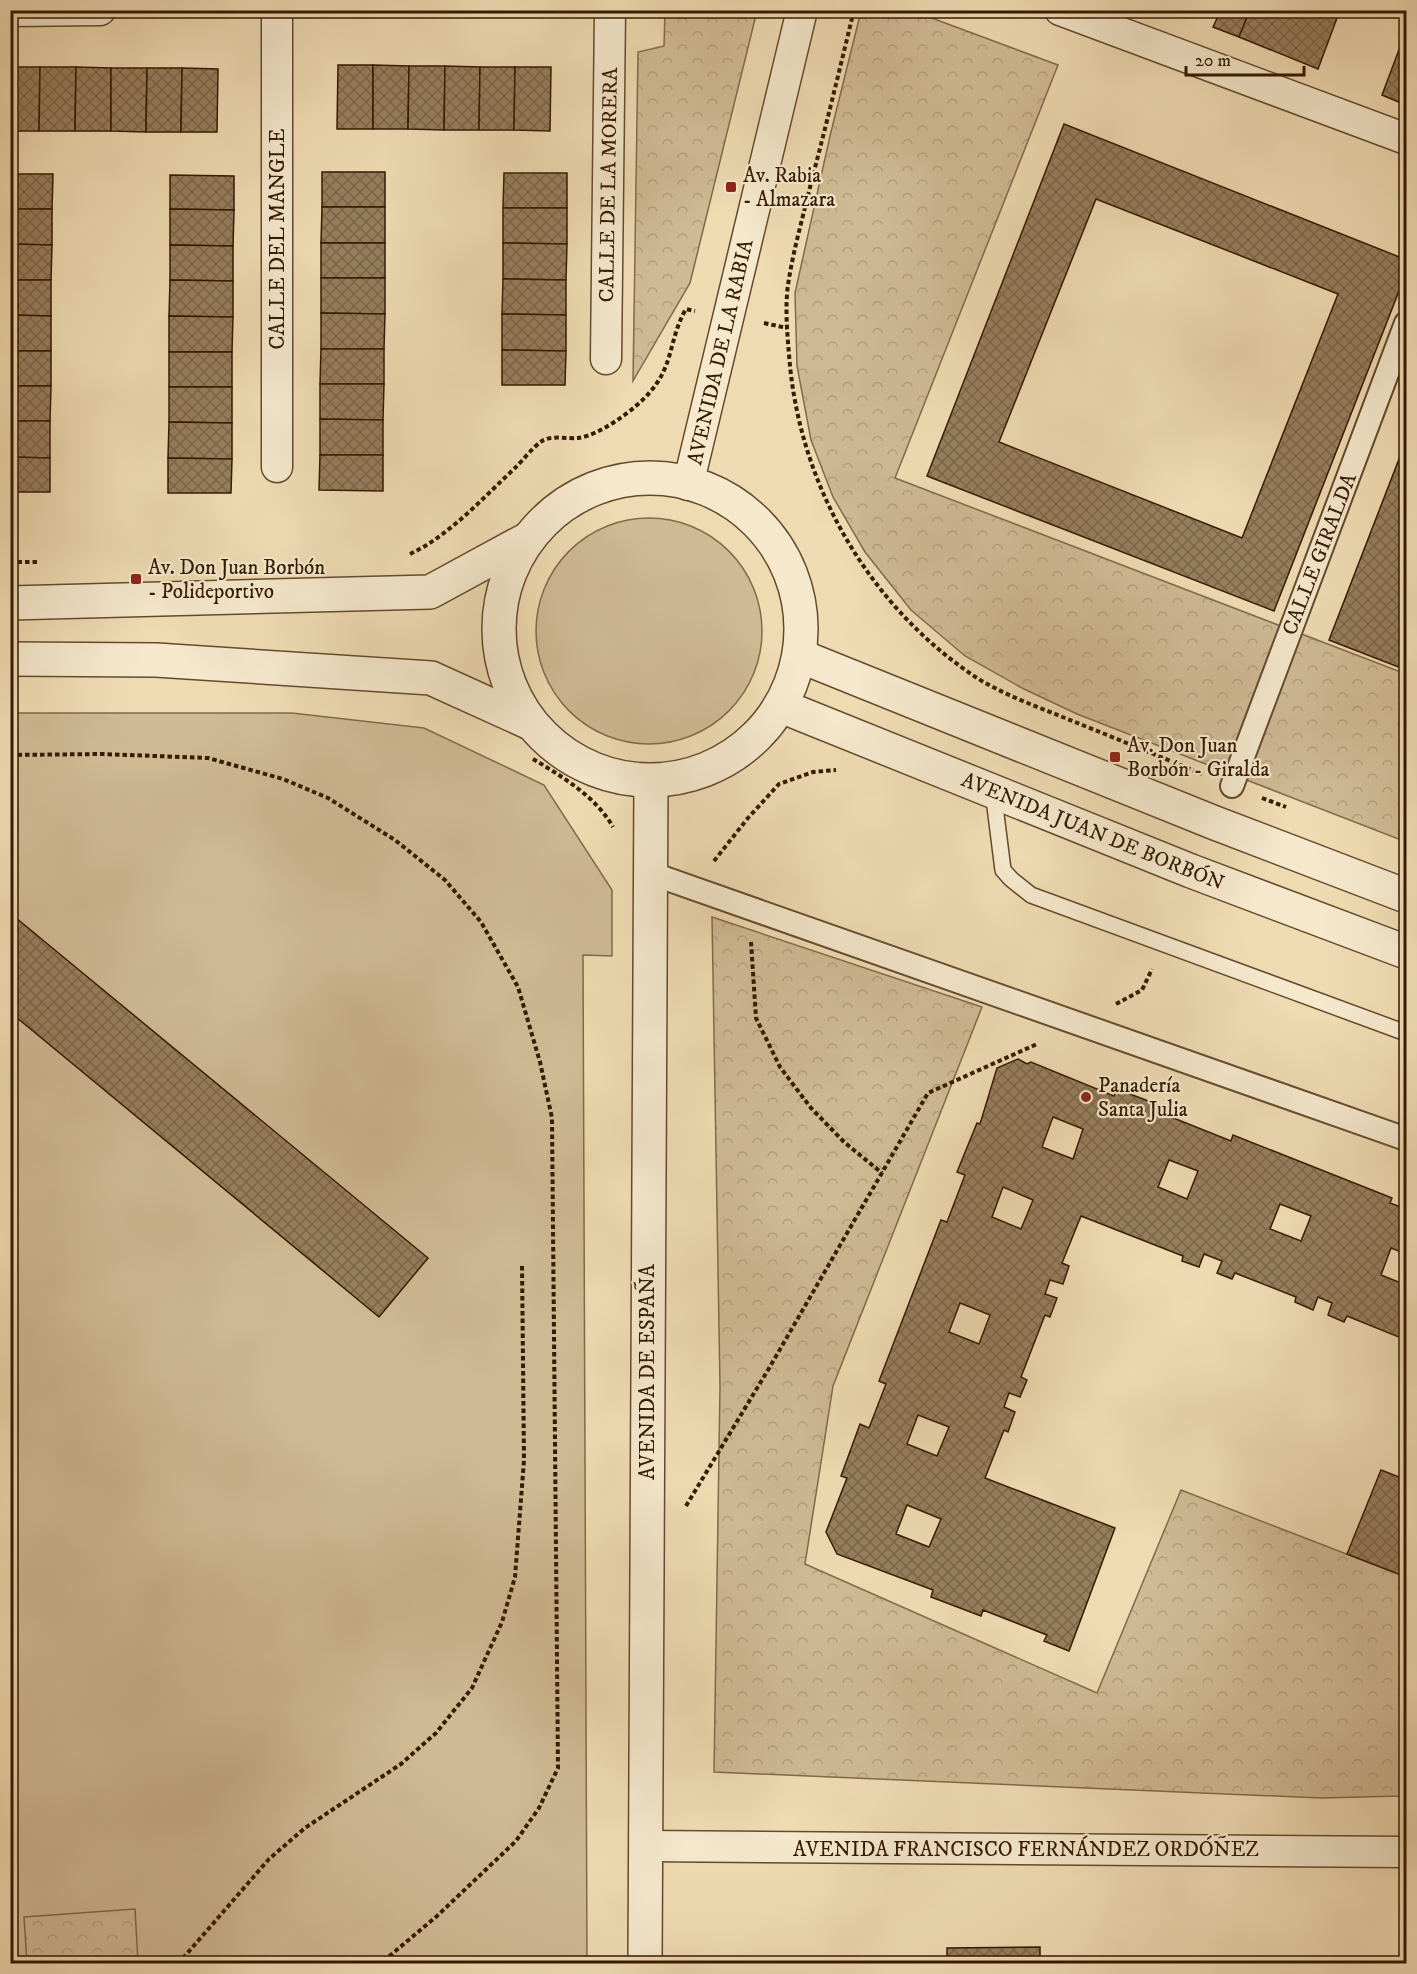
<svg xmlns="http://www.w3.org/2000/svg" width="1417" height="1974" viewBox="0 0 1417 1974" font-family="'IM FELL DW Pica',serif">
  <defs>
    <pattern id="forest-crowns" width="20" height="18" patternUnits="userSpaceOnUse" patternTransform="scale(1.5)"><rect width="20" height="18" fill="#cfba94"/><path d="M2 6a3 3 0 1 1 6 0M12 15a3 3 0 1 1 6 0" fill="none" stroke="#b29f7e"/></pattern>
    <pattern id="building-cross-hatch" width="8" height="8" patternUnits="userSpaceOnUse" patternTransform="scale(1.5)"><rect width="8" height="8" fill="#967e5d"/><path d="M0 0l8 8M0 8l8-8" fill="none" stroke="#7b664a"/></pattern>
  </defs>
  <rect width="100%" height="100%" fill="#efdbb2"/>
  <filter id="stains"><feTurbulence type="fractalNoise" baseFrequency=".00333" numOctaves="4"/><feColorMatrix values="0 0 0 0 .2 0 0 0 0 .09 0 0 0 0 .02 0 0 0 .5 -.17"/></filter>
  <radialGradient id="worn" r=".72"><stop offset=".6" stop-color="#630" stop-opacity="0"/><stop offset="1" stop-color="#630" stop-opacity=".3"/></radialGradient>
  <g fill="#cfba94" stroke="#826a4a" stroke-width="1.5">
    <circle cx="649" cy="631" r="113"/>
    <path d="M 11,713 L 292,713 L 424,728 L 544,785 L 612,890 L 612,956 L 583,955 L 587,1963 L 11,1964 Z"/>
  </g>
  <g fill="url(#forest-crowns)" stroke="#826a4a" stroke-width="1.5">
    <path d="M 665,11 L 757,11 L 690,283 L 633,381 L 638,52 L 664,46 Z"/>
    <path d="M 861,11 L 913,11 L 1058,65 L 895,478 L 1406,674 L 1406,842 L 1077,714 L 1022,688 L 965,656 L 911,610 L 865,552 L 833,497 L 811,440 L 797,366 L 795,293 L 830,136 Z"/>
    <path d="M 712,917 L 982,1007 L 833,1386 L 805,1564 L 1097,1693 L 1181,1490 L 1406,1577 L 1406,1793 L 1401,1796 L 1321,1798 L 714,1772 L 720,1387 Z"/>
    <path d="M 135,1909 L 138,1963 L 27,1963 L 24,1917 Z"/>
  </g>
  <g fill="url(#building-cross-hatch)" stroke="#351a01" stroke-width="1.5" fill-rule="evenodd">
    <path d="M 1211,10 L 1250,10 L 1239,37 L 1213,27 L 1219,14 Z"/>
    <path d="M 1250,10 L 1340,10 L 1318,69 L 1239,37 Z"/>
    <path d="M 1406,31 L 1406,105 L 1382,95 Z"/>
    <path d="M 338,65 L 373,65 L 373,129 L 337,129 Z"/>
    <path d="M 373,65 L 409,66 L 408,129 L 373,129 Z"/>
    <path d="M 409,66 L 445,66 L 444,130 L 408,129 Z"/>
    <path d="M 445,66 L 480,67 L 479,130 L 444,130 Z"/>
    <path d="M 10,67 L 40,67 L 39,131 L 10,131 Z"/>
    <path d="M 40,67 L 76,67 L 75,131 L 39,131 Z"/>
    <path d="M 76,67 L 111,68 L 111,131 L 75,131 Z"/>
    <path d="M 480,67 L 515,67 L 514,130 L 479,130 Z"/>
    <path d="M 515,67 L 551,67 L 550,131 L 514,130 Z"/>
    <path d="M 111,68 L 147,68 L 146,132 L 111,131 Z"/>
    <path d="M 147,68 L 182,68 L 181,132 L 146,132 Z"/>
    <path d="M 182,68 L 218,69 L 217,132 L 181,132 Z"/>
    <path d="M 1064,124 L 1402,258 L 1406,266 L 1406,273 L 1274,611 L 927,476 ZM 1096,199 L 1338,294 L 1242,538 L 999,442 Z"/>
    <rect x="322" y="172" width="63" height="35"/>
    <path d="M 504,173 L 567,173 L 567,208 L 503,208 Z"/>
    <path d="M 10,174 L 53,174 L 52,209 L 10,209 Z"/>
    <path d="M 170,175 L 234,176 L 234,210 L 170,209 Z"/>
    <path d="M 322,207 L 385,207 L 385,243 L 321,243 Z"/>
    <path d="M 503,208 L 567,208 L 567,244 L 503,243 Z"/>
    <path d="M 10,209 L 52,209 L 52,245 L 10,244 Z"/>
    <path d="M 170,209 L 234,210 L 233,246 L 170,245 Z"/>
    <rect x="321" y="243" width="64" height="35"/>
    <path d="M 503,243 L 567,244 L 566,280 L 503,279 Z"/>
    <path d="M 10,244 L 52,245 L 51,280 L 10,280 Z"/>
    <path d="M 170,245 L 233,246 L 233,281 L 170,280 Z"/>
    <path d="M 321,278 L 385,278 L 385,314 L 321,313 Z"/>
    <path d="M 503,279 L 566,280 L 566,315 L 502,314 Z"/>
    <path d="M 10,280 L 51,280 L 51,316 L 10,315 Z"/>
    <path d="M 170,280 L 233,281 L 233,317 L 169,316 Z"/>
    <path d="M 321,313 L 385,314 L 384,349 L 321,349 Z"/>
    <path d="M 502,314 L 566,315 L 566,351 L 502,350 Z"/>
    <path d="M 10,315 L 51,316 L 51,351 L 10,351 Z"/>
    <path d="M 169,316 L 233,317 L 232,352 L 169,352 Z"/>
    <path d="M 321,349 L 384,349 L 384,384 L 320,384 Z"/>
    <path d="M 502,350 L 566,351 L 565,385 L 502,385 Z"/>
    <rect x="10" y="351" width="41" height="35"/>
    <rect x="169" y="352" width="63" height="35"/>
    <path d="M 320,384 L 384,384 L 383,420 L 320,419 Z"/>
    <path d="M 10,386 L 51,386 L 50,421 L 10,421 Z"/>
    <path d="M 169,387 L 232,387 L 232,423 L 169,422 Z"/>
    <path d="M 320,419 L 383,420 L 383,455 L 320,455 Z"/>
    <path d="M 10,421 L 50,421 L 50,458 L 10,457 Z"/>
    <path d="M 169,422 L 232,423 L 232,459 L 168,458 Z"/>
    <path d="M 1406,441 L 1406,596 L 1402,607 L 1406,608 L 1406,670 L 1329,640 Z"/>
    <path d="M 320,455 L 383,455 L 383,491 L 319,490 Z"/>
    <path d="M 10,457 L 50,458 L 50,492 L 10,492 Z"/>
    <path d="M 168,458 L 232,459 L 231,493 L 168,493 Z"/>
    <path d="M 10,913 L 428,1258 L 379,1317 L 10,1012 Z"/>
    <path d="M 1018,1059 L 1027,1064 L 1031,1062 L 1114,1096 L 1117,1089 L 1169,1109 L 1166,1115 L 1231,1141 L 1233,1135 L 1392,1198 L 1390,1203 L 1406,1209 L 1406,1254 L 1391,1248 L 1381,1275 L 1406,1285 L 1406,1340 L 1347,1316 L 1344,1322 L 1328,1315 L 1332,1303 L 1318,1297 L 1313,1310 L 1295,1302 L 1296,1297 L 1235,1273 L 1232,1279 L 1217,1273 L 1222,1261 L 1204,1254 L 1199,1267 L 1182,1261 L 1183,1256 L 1081,1216 L 1062,1263 L 1069,1266 L 1063,1284 L 1050,1280 L 1045,1294 L 1057,1298 L 1050,1317 L 1045,1315 L 1021,1377 L 1027,1380 L 1020,1397 L 1009,1393 L 1004,1407 L 1015,1412 L 1008,1432 L 1004,1430 L 985,1478 L 1115,1528 L 1069,1651 L 1044,1641 L 1047,1635 L 983,1610 L 981,1616 L 931,1597 L 933,1590 L 837,1554 L 826,1532 L 847,1478 L 841,1476 L 860,1424 L 869,1428 L 886,1384 L 879,1381 L 941,1220 L 947,1222 L 965,1175 L 957,1172 L 977,1123 L 980,1124 L 997,1068 ZM 1053,1117 L 1083,1129 L 1073,1159 L 1042,1147 ZM 1169,1160 L 1198,1171 L 1187,1199 L 1158,1187 ZM 1003,1187 L 1033,1200 L 1021,1229 L 992,1217 ZM 1280,1204 L 1311,1216 L 1301,1241 L 1270,1229 ZM 960,1303 L 990,1315 L 979,1344 L 949,1332 ZM 918,1415 L 949,1427 L 937,1456 L 907,1444 ZM 907,1505 L 941,1519 L 929,1547 L 896,1534 Z"/>
    <path d="M 1381,1470 L 1404,1479 L 1406,1474 L 1406,1577 L 1347,1554 Z"/>
    <path d="M 1040,1947 L 1040,1964 L 947,1964 L 947,1948 Z"/>
  </g>
  <g fill="none" stroke-linecap="round" stroke-linejoin="round">
    <g stroke="#644a2d" stroke-width="18">
      <path id="service" d="M 993,791 L 1003,870 L 1011,879 L 1031,895 L 1406,1033"/>
    </g>
    <g stroke="#644a2d" stroke-width="26">
      <g id="pedestrian">
        <path d="M 1232,786 L 1406,323"/>
        <path d="M 650,873 L 1406,1139"/>
      </g>
    </g>
    <g stroke="#644a2d" stroke-width="33">
      <g id="minor">
        <path d="M 1060,10 L 1406,139"/>
        <path d="M 10,11 L 100,10"/>
        <path d="M 606,359 L 610,10"/>
        <path d="M 277,467 L 277,10"/>
        <path d="M 688,485 L 802,10"/>
        <path d="M 645,1846 L 1406,1852"/>
      </g>
    </g>
    <g stroke="#644a2d" stroke-width="36">
      <g id="tertiary">
        <circle cx="650" cy="629" r="151"/>
        <path d="M 10,603 L 430,592 L 524,541"/>
        <path d="M 800,656 L 1215,823 L 1406,896"/>
        <path d="M 10,659 L 156,660 L 431,678 L 528,722"/>
        <path d="M 781,706 L 1191,871 L 1406,952"/>
        <path d="M 645,1964 L 651,781"/>
      </g>
    </g>
    <g stroke="#351a01" stroke-width="4" stroke-dasharray="4.5 3" stroke-linecap="butt">
      <path d="M 854,10 C 840,68 826,126 811,183 C 803,217 793,251 788,285 C 785,307 787,331 789,354 C 798,481 865,601 971,674 C 999,693 1033,705 1065,718 C 1110,736 1156,755 1202,774"/>
      <path d="M 764,323 L 787,328"/>
      <path d="M 410,554 C 449,536 485,496 516,467 C 523,460 534,446 542,441 C 551,435 568,439 578,438 C 600,435 636,409 650,392 C 674,365 669,338 686,309 L 695,311"/>
      <path d="M 10,562 L 39,562"/>
      <path d="M 10,755 L 102,754 L 208,758 L 283,779 L 328,798 L 395,840 L 445,880 L 481,922 L 518,987 L 540,1062 L 552,1118 L 558,1768 L 539,1808 L 516,1841 L 437,1916 L 380,1964"/>
      <path d="M 533,759 C 563,777 596,797 613,827"/>
      <path d="M 1262,798 L 1286,807"/>
      <path d="M 714,861 L 748,818 L 779,784 L 813,772 L 836,770"/>
      <path d="M 751,942 L 756,1018 L 780,1067 L 811,1108 L 844,1142 L 882,1173"/>
      <path d="M 1116,1004 L 1142,990 L 1152,969"/>
      <path d="M 686,1506 L 768,1370 L 928,1093 L 1037,1044"/>
      <path d="M 178,1964 L 269,1859 L 305,1828 L 401,1764 L 436,1733 L 472,1688 L 502,1622 L 515,1577 L 524,1460 L 522,1263"/>
    </g>
    <use href="#service" stroke="#f5e8cd" stroke-width="15"/>
    <use href="#pedestrian" stroke="#f5e8cd" stroke-width="22"/>
    <use href="#minor" stroke="#f5e8cd" stroke-width="30"/>
    <use href="#tertiary" stroke="#f5e8cd" stroke-width="33"/>
  </g>
  <g fill="#8f2418" stroke="#f5e8cd" stroke-width="2">
    <rect x="725" y="181" width="12" height="12" rx="3"/>
    <rect x="130" y="573" width="12" height="12" rx="3"/>
    <rect x="1109" y="751" width="12" height="12" rx="3"/>
    <circle cx="1086" cy="1097" r="6"/>
  </g>
  <g text-anchor="middle" stroke-width="4.5" stroke-linejoin="round" paint-order="stroke">
    <g font-size="21" fill="#351a01" stroke="#f5e8cd" text-anchor="start">
      <text x="743" y="182">Av. Rabia<tspan x="743" dy="24">- Almazara</tspan></text>
      <text x="148" y="574">Av. Don Juan Borbón<tspan x="148" dy="24">- Polideportivo</tspan></text>
      <text x="1127" y="752">Av. Don Juan<tspan x="1127" dy="24">Borbón - Giralda</tspan></text>
      <text x="1098" y="1092">Panadería<tspan x="1098" dy="24">Santa Julia</tspan></text>
    </g>
    <g font-size="21" fill="#351a01" stroke="#f5e8cd">
      <text transform="translate(608 185) rotate(-89)" y="7">CALLE DE LA MORERA</text>
      <text transform="translate(277 239) rotate(-90)" y="7">CALLE DEL MANGLE</text>
      <text transform="translate(720 352) rotate(-77)" y="7">AVENIDA DE LA RABIA</text>
      <text transform="translate(1319 554) rotate(-69)" y="7">CALLE GIRALDA</text>
      <text transform="translate(1093 831) rotate(22)" y="7">AVENIDA JUAN DE BORBÓN</text>
      <text transform="translate(647 1372) rotate(-90)" y="7">AVENIDA DE ESPAÑA</text>
      <text x="1026" y="1856">AVENIDA FRANCISCO FERNÁNDEZ ORDÓÑEZ</text>
    </g>
  </g>
  <rect width="1417" height="1974" fill="none" stroke="#efdbb2" stroke-width="36"/>
  <rect x="12" y="12" width="1393" height="1950" fill="none" stroke="#351a01" stroke-width="3"/>
  <rect x="18" y="18" width="1381" height="1938" fill="none" stroke="#351a01" stroke-width="1.5"/>
  <path d="M1186 66v9h118v-9" fill="none" stroke="#351a01" stroke-width="3"/>
  <text x="1195" y="66" font-size="18" fill="#351a01" stroke="#f5e8cd" stroke-width="4.5" paint-order="stroke">20 m</text>
  <rect width="100%" height="100%" filter="url(#stains)"/>
  <rect width="100%" height="100%" fill="url(#worn)"/>
</svg>
